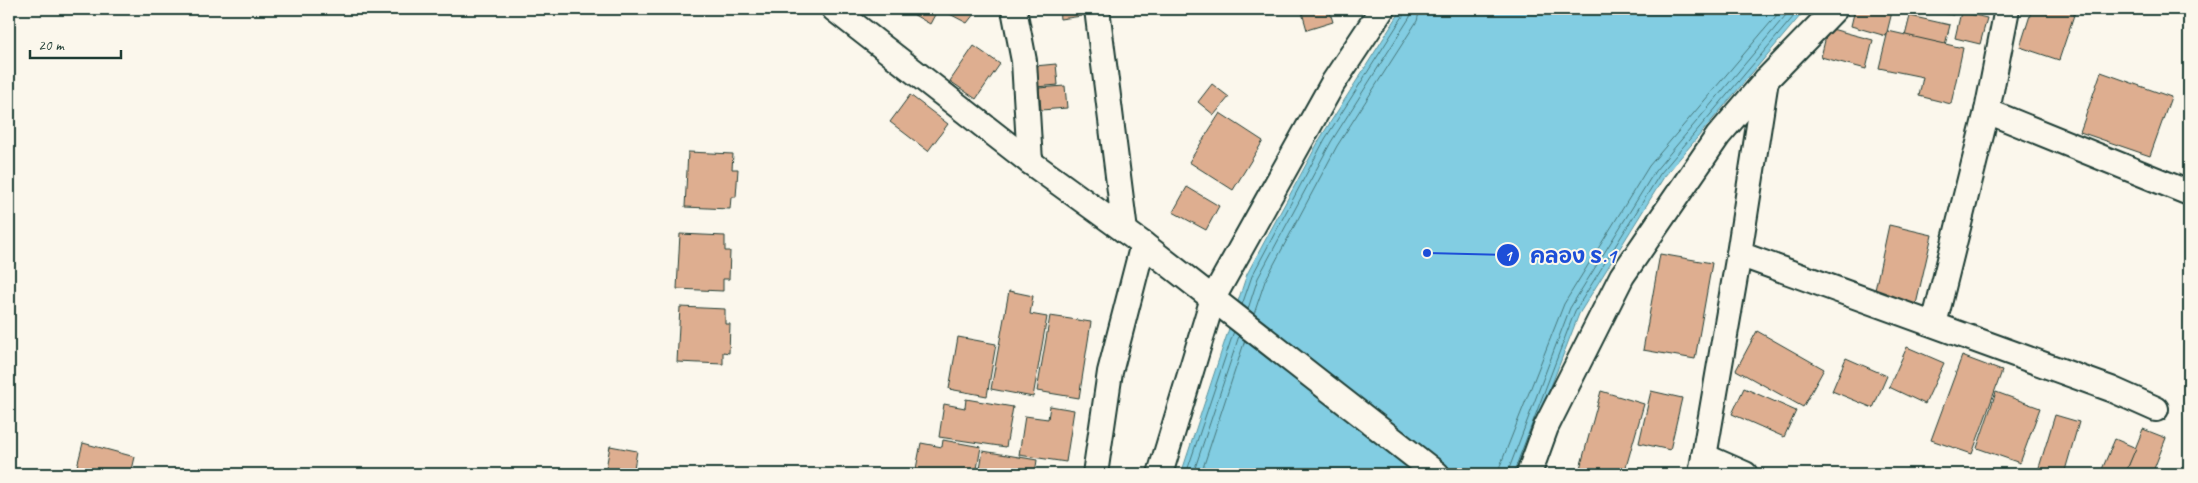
<svg xmlns="http://www.w3.org/2000/svg" width="2198" height="483" viewBox="0 0 2198 483" font-family="Caveat,'Playpen Sans Thai',sans-serif">
  <rect width="100%" height="100%" fill="#fbf7ec"/>
  <filter id="ink" filterUnits="userSpaceOnUse"><feTurbulence type="fractalNoise" baseFrequency=".02" numOctaves="2"/><feDisplacementMap in="SourceGraphic" scale="10" xChannelSelector="R" yChannelSelector="G"/><feConvolveMatrix kernelMatrix="1 2 1 2 8 2 1 2 1" color-interpolation-filters="sRGB"/></filter>
  <g filter="url(#ink)">
    <path fill="#82cde2" stroke="#5a939c" d="M 1402,9 L 1806,9 L 1664,177 L 1579,314 L 1517,474 L 1181,474 L 1247,274 L 1321,137 Z"/>
    <g fill="none" stroke-linecap="round" stroke-linejoin="round">
      <g stroke="#47777a" stroke-width="1">
        <path d="M 1242,305 L 1252,276 L 1325,139 L 1405,13 L 1406,9"/>
        <path d="M 1248,309 L 1258,278 L 1331,142 L 1410,17 L 1412,9"/>
        <path d="M 1254,314 L 1265,281 L 1337,146 L 1417,21 L 1420,9"/>
        <path d="M 1186,474 L 1234,331"/>
        <path d="M 1193,474 L 1239,336"/>
        <path d="M 1201,474 L 1245,340"/>
        <path d="M 1499,474 L 1500,466 L 1564,304 L 1649,166 L 1782,9"/>
        <path d="M 1507,474 L 1570,308 L 1655,171 L 1791,9"/>
        <path d="M 1513,474 L 1575,311 L 1660,174 L 1800,9"/>
      </g>
    </g>
    <g fill="#deae90" stroke="#1f3d34">
      <path d="M 904,9 L 938,9 L 930,24 Z"/>
      <path d="M 943,9 L 978,9 L 967,23 L 942,10 Z"/>
      <path d="M 1059,9 L 1081,9 L 1082,16 L 1060,19 Z"/>
      <path d="M 1301,9 L 1329,9 L 1333,22 L 1307,30 Z"/>
      <path d="M 1855,9 L 1880,9 L 1892,12 L 1886,36 L 1851,26 Z"/>
      <path d="M 1917,9 L 1954,9 L 1953,15 Z"/>
      <path d="M 2032,9 L 2064,9 L 2075,12 L 2059,60 L 2020,47 Z"/>
      <path d="M 1961,12 L 1987,18 L 1980,44 L 1955,38 Z"/>
      <path d="M 1910,16 L 1950,25 L 1945,45 L 1905,36 Z"/>
      <path d="M 1828,28 L 1873,40 L 1866,69 L 1821,57 Z"/>
      <path d="M 1888,31 L 1963,48 L 1951,104 L 1919,96 L 1923,77 L 1879,68 Z"/>
      <path d="M 974,46 L 1000,64 L 976,99 L 950,81 Z"/>
      <path d="M 1056,64 L 1058,85 L 1036,87 L 1035,66 Z"/>
      <path d="M 2101,72 L 2171,97 L 2150,156 L 2080,132 Z"/>
      <path d="M 1212,84 L 1229,97 L 1214,115 L 1198,102 Z"/>
      <path d="M 1065,86 L 1067,108 L 1041,110 L 1039,88 Z"/>
      <path d="M 910,95 L 948,124 L 928,151 L 890,122 Z"/>
      <path d="M 1220,113 L 1263,141 L 1233,190 L 1189,162 Z"/>
      <path d="M 688,152 L 733,154 L 732,169 L 738,169 L 736,197 L 731,197 L 730,209 L 685,207 Z"/>
      <path d="M 1187,187 L 1219,206 L 1206,230 L 1173,212 Z"/>
      <path d="M 1889,225 L 1932,235 L 1914,313 L 1872,304 Z"/>
      <path d="M 680,234 L 725,236 L 725,251 L 730,251 L 729,279 L 723,279 L 723,291 L 677,289 Z"/>
      <path d="M 1660,254 L 1712,263 L 1695,359 L 1643,350 Z"/>
      <path d="M 1009,291 L 1033,296 L 1030,314 L 1047,317 L 1033,397 L 991,389 Z"/>
      <path d="M 680,307 L 725,309 L 725,324 L 730,324 L 729,353 L 723,352 L 723,364 L 677,362 Z"/>
      <path d="M 1050,316 L 1091,322 L 1079,398 L 1037,391 Z"/>
      <path d="M 1757,331 L 1824,369 L 1803,407 L 1736,370 Z"/>
      <path d="M 958,337 L 996,344 L 987,396 L 949,389 Z"/>
      <path d="M 1907,347 L 1944,363 L 1925,404 L 1889,387 Z"/>
      <path d="M 1962,356 L 2002,371 L 1972,454 L 1931,440 Z"/>
      <path d="M 1846,358 L 1887,376 L 1873,408 L 1832,391 Z"/>
      <path d="M 1744,388 L 1796,411 L 1784,437 L 1732,414 Z"/>
      <path d="M 1601,391 L 1644,404 L 1624,474 L 1587,474 L 1579,472 Z"/>
      <path d="M 1651,391 L 1682,398 L 1670,450 L 1639,443 Z"/>
      <path d="M 1996,392 L 2040,408 L 2020,463 L 1977,448 Z"/>
      <path d="M 966,399 L 1013,407 L 1006,447 L 939,437 L 944,404 L 965,408 Z"/>
      <path d="M 1050,406 L 1074,410 L 1066,462 L 1019,455 L 1025,416 L 1048,419 Z"/>
      <path d="M 2055,415 L 2079,422 L 2064,474 L 2037,474 Z"/>
      <path d="M 2143,429 L 2166,438 L 2152,474 L 2125,474 Z"/>
      <path d="M 2115,439 L 2136,448 L 2125,474 L 2100,474 Z"/>
      <path d="M 943,440 L 981,447 L 976,474 L 915,474 L 921,443 L 942,447 Z"/>
      <path d="M 83,443 L 135,457 L 131,474 L 75,474 Z"/>
      <path d="M 610,446 L 637,451 L 633,474 L 605,474 Z"/>
      <path d="M 983,451 L 1037,460 L 1035,474 L 979,474 Z"/>
    </g>
    <g fill="none" stroke-linecap="round" stroke-linejoin="round">
      <g stroke="#1f3d34" stroke-width="28">
        <g id="minor">
          <path d="M 834,9 L 1030,162 L 1143,244 L 1437,474"/>
          <path d="M 1014,9 L 1024,61 L 1030,162"/>
          <path d="M 1097,9 L 1125,231"/>
          <path d="M 1987,111 L 2189,193"/>
          <path d="M 1739,254 L 2111,389 L 2156,409"/>
          <path d="M 1934,324 L 1987,111 L 2007,9"/>
          <path d="M 1704,456 L 1745,474"/>
          <path d="M 1095,474 L 1110,372 L 1143,244"/>
          <path d="M 1160,474 L 1213,298 L 1333,83 L 1382,9"/>
          <path d="M 1529,474 L 1546,427 L 1622,276 L 1718,136 L 1766,80 L 1835,9"/>
          <path d="M 1701,474 L 1739,254 L 1766,80"/>
        </g>
      </g>
      <use href="#minor" stroke="#fbf7ec" stroke-width="24"/>
    </g>
  </g>
  <path fill="none" stroke="#1d4ed8" stroke-width="2" d="M1427 253L1508 255"/>
  <g fill="#1d4ed8" stroke="#fbf7ec" stroke-width="2">
    <circle cx="1427" cy="253" r="5"/>
    <circle cx="1508" cy="255" r="12"/>
  </g>
  <g font-size="15" text-anchor="middle" font-weight="bold" fill="#fff">
    <text x="1508" y="261">1</text>
  </g>
  <g font-size="21" text-anchor="middle" font-weight="bold" fill="#1d4ed8" stroke="#fbf7ec" stroke-width="4" stroke-linejoin="round" paint-order="stroke">
    <text x="1573" y="263">คลอง ร.1</text>
  </g>
  <rect width="2198" height="483" fill="none" stroke="#fbf7ec" stroke-width="30"/>
  <rect x="15" y="15" width="2168" height="453" fill="none" stroke="#1f3d34" stroke-width="2" filter="url(#ink)"/>
  <path d="M30 50v8h91v-8" fill="none" stroke="#1f3d34" stroke-width="2.5"/>
  <text x="38" y="50" font-size="15" fill="#1f3d34" stroke="#fbf7ec" stroke-width="4" paint-order="stroke">20 m</text>
</svg>
